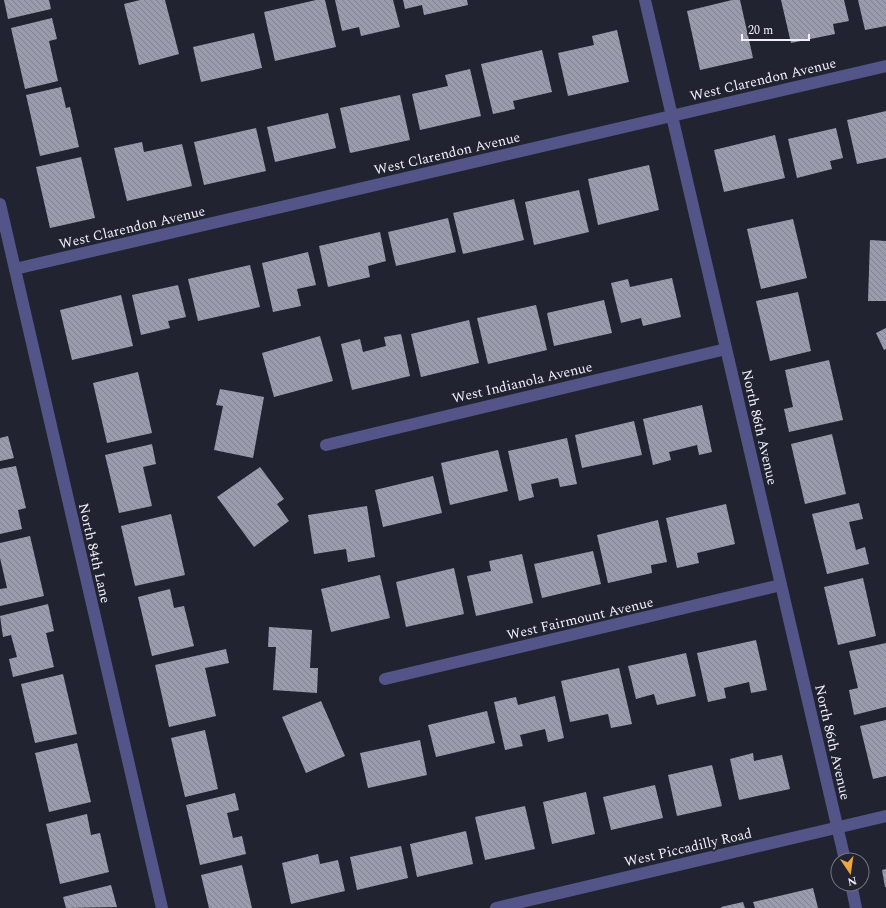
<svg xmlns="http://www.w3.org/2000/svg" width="886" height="908" viewBox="0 0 886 908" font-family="Spectral,serif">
  <defs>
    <pattern id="building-back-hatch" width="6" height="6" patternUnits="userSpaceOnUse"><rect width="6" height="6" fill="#9a9cae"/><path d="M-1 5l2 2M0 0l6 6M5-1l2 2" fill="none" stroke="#818390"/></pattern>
  </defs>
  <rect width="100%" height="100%" fill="#222331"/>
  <g fill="url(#building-back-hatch)">
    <path d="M 4,0 L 49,0 L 51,9 L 8,19 Z"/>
    <path d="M 140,0 L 165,0 L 179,54 L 139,65 L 124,4 Z"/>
    <path d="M 316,0 L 325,0 L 336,47 L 275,61 L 264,12 Z"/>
    <path d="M 335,0 L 393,0 L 400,27 L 361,36 L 359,27 L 342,31 Z"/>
    <path d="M 403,0 L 467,0 L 468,5 L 424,15 L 422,5 L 405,9 Z"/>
    <path d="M 732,0 L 740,0 L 753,58 L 700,70 L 687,11 Z"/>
    <path d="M 781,0 L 844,0 L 849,21 L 833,24 L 835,34 L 791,43 Z"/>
    <path d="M 858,0 L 886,0 L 886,26 L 865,30 Z"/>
    <path d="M 52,18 L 57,39 L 49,41 L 58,81 L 25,89 L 11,28 Z"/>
    <path d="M 617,30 L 629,82 L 568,96 L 558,53 L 594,45 L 592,36 Z"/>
    <path d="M 254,33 L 262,68 L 201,82 L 193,47 Z"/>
    <path d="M 542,50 L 552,92 L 513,101 L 515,109 L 493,114 L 481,64 Z"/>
    <path d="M 470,69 L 481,116 L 420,130 L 412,94 L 448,86 L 445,75 Z"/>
    <path d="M 61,87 L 66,108 L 70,107 L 79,147 L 40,156 L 26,95 Z"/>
    <path d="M 400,95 L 410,140 L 350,153 L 340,108 Z"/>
    <path d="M 886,111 L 886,158 L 857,164 L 847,120 Z"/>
    <path d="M 328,113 L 336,148 L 275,162 L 267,127 Z"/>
    <path d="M 256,128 L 266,171 L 204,185 L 194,142 Z"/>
    <path d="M 836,128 L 843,158 L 830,161 L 832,169 L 797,178 L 788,139 Z"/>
    <path d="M 775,135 L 785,178 L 724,192 L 714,150 Z"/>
    <path d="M 142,142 L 144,152 L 182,144 L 192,186 L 127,201 L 114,148 Z"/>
    <path d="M 81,157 L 95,218 L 50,228 L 36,167 Z"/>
    <path d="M 649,165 L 659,210 L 598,225 L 588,179 Z"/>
    <path d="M 579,190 L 589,232 L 534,245 L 525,202 Z"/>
    <path d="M 514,199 L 524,240 L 463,254 L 453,213 Z"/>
    <path d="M 448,218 L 456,252 L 396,266 L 388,232 Z"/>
    <path d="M 793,219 L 807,278 L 761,289 L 747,229 Z"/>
    <path d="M 380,232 L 386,261 L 368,266 L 370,277 L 328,287 L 319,246 Z"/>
    <path d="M 870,240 L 886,241 L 886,301 L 868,301 Z"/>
    <path d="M 308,252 L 316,285 L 297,289 L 301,306 L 273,312 L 262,263 Z"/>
    <path d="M 250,265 L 260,307 L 198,321 L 188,279 Z"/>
    <path d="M 672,278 L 681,317 L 643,326 L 641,318 L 621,323 L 611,283 L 628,279 L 630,287 Z"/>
    <path d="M 178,285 L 186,317 L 168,321 L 170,328 L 141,335 L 132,295 Z"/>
    <path d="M 798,292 L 811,351 L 770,361 L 756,301 Z"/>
    <path d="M 121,295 L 133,346 L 72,360 L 60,310 Z"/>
    <path d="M 604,300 L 612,333 L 554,346 L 547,313 Z"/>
    <path d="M 536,305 L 547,350 L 488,364 L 477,318 Z"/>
    <path d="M 469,320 L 479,363 L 421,377 L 411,334 Z"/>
    <path d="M 886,328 L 886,349 L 884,350 L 876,333 Z"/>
    <path d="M 401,334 L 410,376 L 352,390 L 341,344 L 360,339 L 363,352 L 386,346 L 384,337 Z"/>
    <path d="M 320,336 L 333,381 L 274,397 L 262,353 Z"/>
    <path d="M 829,360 L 843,420 L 789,432 L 784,409 L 793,407 L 785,370 Z"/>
    <path d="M 138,372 L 152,433 L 107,443 L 93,383 Z"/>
    <path d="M 220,389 L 264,397 L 253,458 L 214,450 L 223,406 L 216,405 Z"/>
    <path d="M 702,405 L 712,452 L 699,455 L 697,445 L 669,452 L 671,460 L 653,465 L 643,419 Z"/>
    <path d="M 634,421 L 642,455 L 582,468 L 575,435 Z"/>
    <path d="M 832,434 L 846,494 L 805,504 L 791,444 Z"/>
    <path d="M 8,436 L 14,458 L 0,461 L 0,438 Z"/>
    <path d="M 567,438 L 577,484 L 560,487 L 558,478 L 531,484 L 534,497 L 519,501 L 508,451 Z"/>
    <path d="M 152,444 L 156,464 L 143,467 L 152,506 L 119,513 L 105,455 Z"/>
    <path d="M 498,450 L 508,491 L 450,505 L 441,463 Z"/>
    <path d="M 16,466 L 26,508 L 18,510 L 22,529 L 0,534 L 0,469 Z"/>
    <path d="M 260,467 L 284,499 L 277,504 L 289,521 L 254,547 L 217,497 Z"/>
    <path d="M 433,476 L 442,513 L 383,527 L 375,490 Z"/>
    <path d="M 859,503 L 863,519 L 849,522 L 856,550 L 865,547 L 869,564 L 827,574 L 812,514 Z"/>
    <path d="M 726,504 L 735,544 L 697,553 L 699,563 L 677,568 L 666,518 Z"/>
    <path d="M 367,506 L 375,557 L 348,562 L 346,549 L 314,554 L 308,515 Z"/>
    <path d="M 171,514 L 185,575 L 135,586 L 121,526 Z"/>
    <path d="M 658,520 L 667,562 L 651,565 L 652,573 L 608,583 L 597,535 Z"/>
    <path d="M 30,536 L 44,596 L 0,606 L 0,589 L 7,588 L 0,558 L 0,543 Z"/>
    <path d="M 593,551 L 601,584 L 542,598 L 534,564 Z"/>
    <path d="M 522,554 L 533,603 L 476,616 L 467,576 L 491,571 L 489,561 Z"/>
    <path d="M 454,568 L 464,614 L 406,627 L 396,582 Z"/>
    <path d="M 380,575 L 390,618 L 331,632 L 321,589 Z"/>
    <path d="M 863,578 L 876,636 L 838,645 L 824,587 Z"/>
    <path d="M 170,589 L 174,608 L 184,606 L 194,646 L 152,656 L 138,597 Z"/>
    <path d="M 48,604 L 54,631 L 46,633 L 54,667 L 13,677 L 9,659 L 17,657 L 11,635 L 3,637 L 0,616 Z"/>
    <path d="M 269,627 L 312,630 L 310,668 L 318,668 L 317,693 L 273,690 L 276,647 L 268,647 Z"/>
    <path d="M 756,640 L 767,690 L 751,693 L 749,682 L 724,688 L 726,698 L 708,702 L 697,653 Z"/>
    <path d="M 886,643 L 886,707 L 854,715 L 849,690 L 858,688 L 849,651 Z"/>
    <path d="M 226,649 L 229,663 L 205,668 L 216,716 L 169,727 L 155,665 Z"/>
    <path d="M 686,653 L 696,696 L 657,705 L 654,694 L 636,699 L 628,666 Z"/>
    <path d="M 619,668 L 632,724 L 611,728 L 608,714 L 570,722 L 561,681 Z"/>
    <path d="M 63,674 L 77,734 L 35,743 L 21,684 Z"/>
    <path d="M 555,696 L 564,738 L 548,742 L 545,729 L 520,735 L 523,746 L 505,750 L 494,702 L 516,697 L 518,705 Z"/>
    <path d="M 321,701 L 345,756 L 306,773 L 282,717 Z"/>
    <path d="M 487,711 L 495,743 L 436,757 L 428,725 Z"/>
    <path d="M 886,720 L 886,776 L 873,779 L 860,726 Z"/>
    <path d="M 205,730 L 218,789 L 185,797 L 171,738 Z"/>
    <path d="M 420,740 L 427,775 L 368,788 L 360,753 Z"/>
    <path d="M 77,743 L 91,802 L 49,812 L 35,753 Z"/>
    <path d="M 753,753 L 754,761 L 782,755 L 790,789 L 739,800 L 730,759 Z"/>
    <path d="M 712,765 L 722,806 L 677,816 L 668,775 Z"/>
    <path d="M 655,785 L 663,818 L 611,830 L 603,797 Z"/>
    <path d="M 586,792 L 595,834 L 552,844 L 543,802 Z"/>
    <path d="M 235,793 L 239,810 L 227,813 L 233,838 L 242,836 L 246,854 L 200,865 L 186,805 Z"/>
    <path d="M 525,806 L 535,849 L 485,860 L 475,817 Z"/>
    <path d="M 87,814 L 91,835 L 100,833 L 109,872 L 60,884 L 46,824 Z"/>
    <path d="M 466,831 L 473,864 L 417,877 L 410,844 Z"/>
    <path d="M 401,846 L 408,878 L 357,890 L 350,857 Z"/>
    <path d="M 318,854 L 320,864 L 338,860 L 345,891 L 291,904 L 282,863 Z"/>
    <path d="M 242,865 L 252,908 L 209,908 L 201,875 Z"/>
    <path d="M 886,869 L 886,887 L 885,887 L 882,870 Z"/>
    <path d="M 111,885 L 117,907 L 66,908 L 63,897 Z"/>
    <path d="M 813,888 L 818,908 L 755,908 L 753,902 Z"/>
    <path d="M 743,902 L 745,908 L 721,908 L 721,907 Z"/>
  </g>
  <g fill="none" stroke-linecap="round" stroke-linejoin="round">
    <g stroke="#535588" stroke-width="12">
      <path d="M 645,0 L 845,860"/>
      <path d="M 0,204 L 162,908"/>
      <path d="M 15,269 L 886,66"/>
      <path d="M 326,445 L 726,349"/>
      <path d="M 385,679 L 781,585"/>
      <path d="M 851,884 L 856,908"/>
      <path d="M 496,908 L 886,816"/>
    </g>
  </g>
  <g text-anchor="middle" stroke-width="4" stroke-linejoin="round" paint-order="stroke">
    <g font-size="14" fill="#eff0fa" stroke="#222331">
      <text transform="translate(763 79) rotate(-13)" y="5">West Clarendon Avenue</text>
      <text transform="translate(447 153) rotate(-13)" y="5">West Clarendon Avenue</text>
      <text transform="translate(132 227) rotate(-13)" y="5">West Clarendon Avenue</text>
      <text transform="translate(522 382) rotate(-13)" y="5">West Indianola Avenue</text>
      <text transform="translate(760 427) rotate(77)" y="5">North 86th Avenue</text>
      <text transform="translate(95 553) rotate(77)" y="5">North 84th Lane</text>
      <text transform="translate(580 618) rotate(-13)" y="5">West Fairmount Avenue</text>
      <text transform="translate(833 742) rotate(77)" y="5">North 86th Avenue</text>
      <text transform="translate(688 847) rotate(-13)" y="5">West Piccadilly Road</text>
    </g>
  </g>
  <g transform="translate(850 872) rotate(167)"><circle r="19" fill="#222331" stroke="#747581"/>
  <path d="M0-3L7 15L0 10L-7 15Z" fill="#f0a63f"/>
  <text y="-6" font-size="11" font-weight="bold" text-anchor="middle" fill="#eff0fa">N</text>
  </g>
  <path d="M742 34v6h67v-6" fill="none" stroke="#eff0fa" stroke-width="2"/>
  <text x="748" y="34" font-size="12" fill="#eff0fa" stroke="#222331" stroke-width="3" paint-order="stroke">20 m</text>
</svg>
